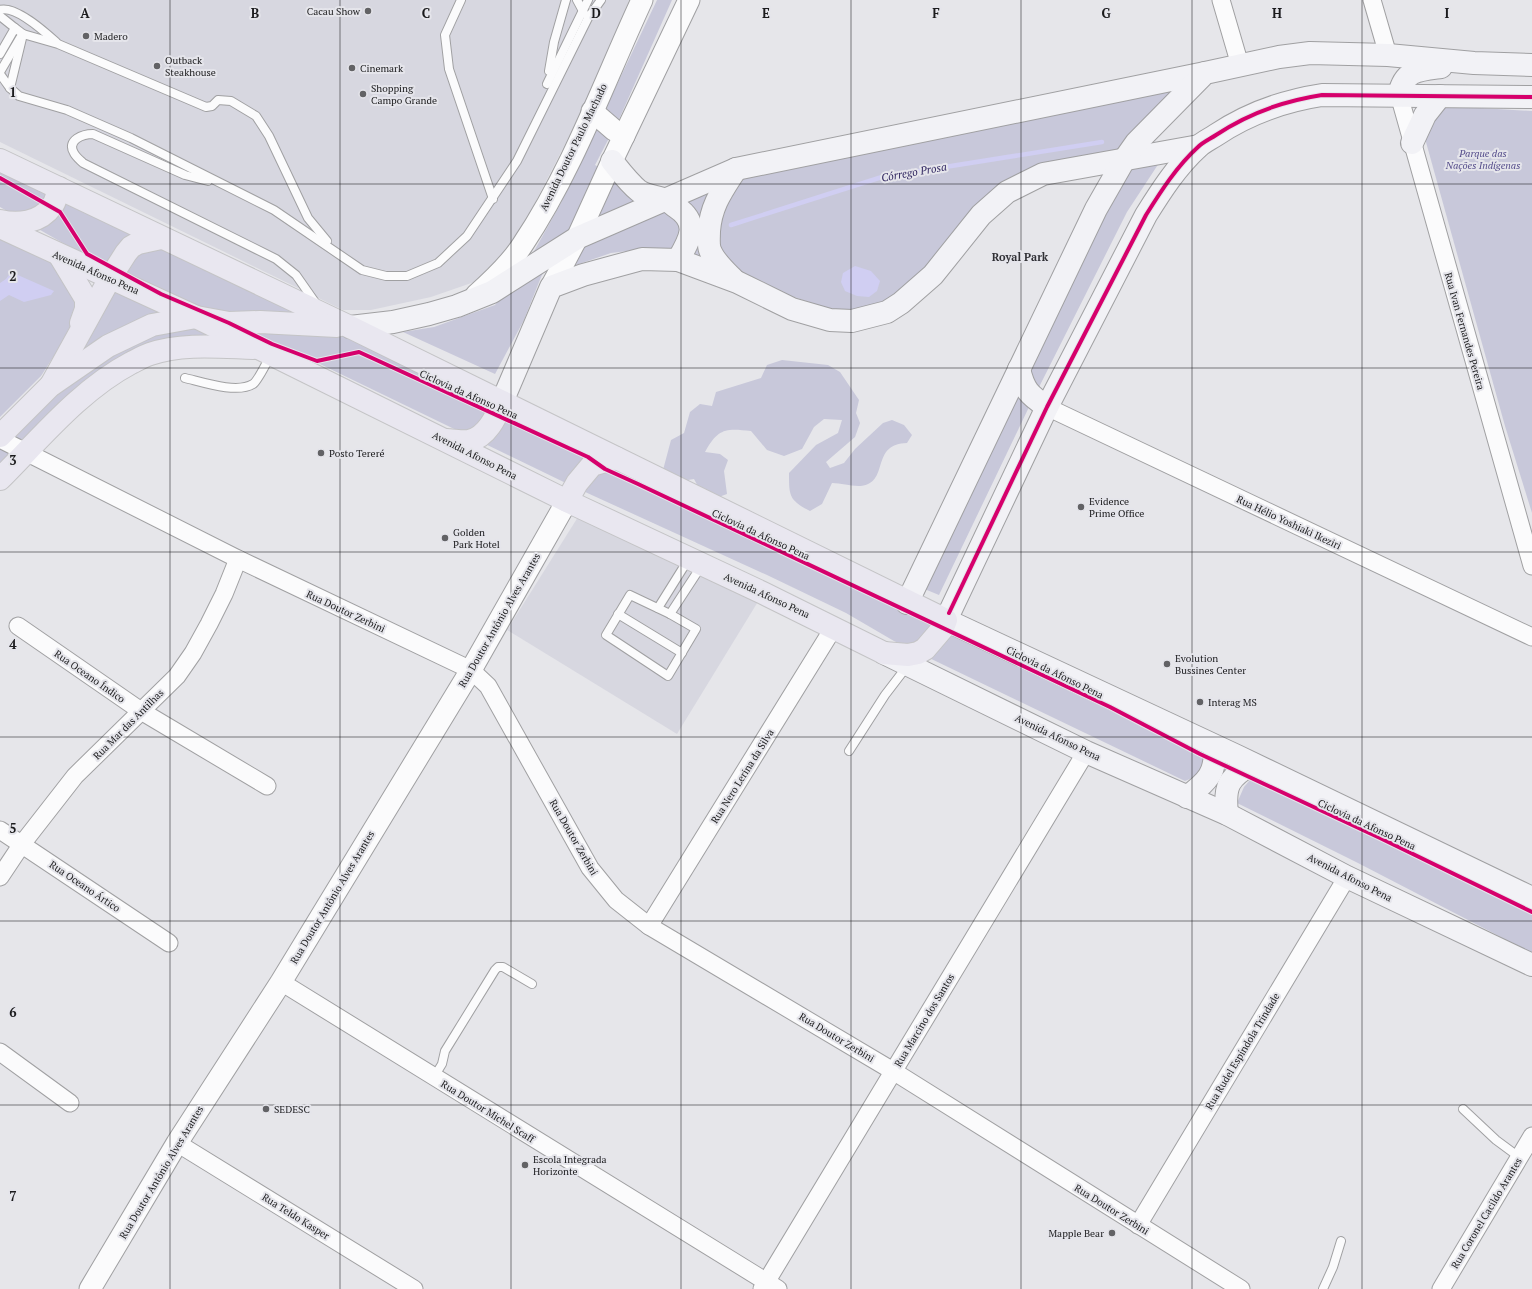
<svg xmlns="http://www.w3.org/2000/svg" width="1532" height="1289" viewBox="0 0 1532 1289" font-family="'PT Serif',serif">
  <rect width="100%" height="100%" fill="#e6e6ea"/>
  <g fill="#d7d7e0">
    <path d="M 0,0 L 629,0 L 618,30 L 580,115 L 517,238 L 480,280 L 431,297 L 371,310 L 343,310 L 0,142 Z"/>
    <path d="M 578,517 L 759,600 L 677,734 L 507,630 Z"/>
  </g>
  <g fill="#c8c8da">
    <path d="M 657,0 L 672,0 L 620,117 L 595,165 L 617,178 L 639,202 L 558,243 L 541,277 L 524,320 L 495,374 L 403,332 L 434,327 L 495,305 L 509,287 L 533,253 L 561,203 Z"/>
    <path d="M 1182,86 L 1126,140 L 1114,153 L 1039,164 L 927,270 L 881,305 L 842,311 L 821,306 L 788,295 L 740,271 L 701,256 L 671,249 L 644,249 L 611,253 L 576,265 L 580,248 L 748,174 Z"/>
    <path d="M 1447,106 L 1532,111 L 1532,513 L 1505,426 L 1424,135 L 1427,121 Z"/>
    <path d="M 1159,163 L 1127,212 L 1029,407 L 939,595 L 922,588 L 1128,167 Z"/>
    <path d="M 0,169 L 1205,747 C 1204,767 1205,773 1185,781 L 894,641 L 846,613 L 767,575 L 572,486 L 291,350 L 89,258 L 0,207 Z"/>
    <path d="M 0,238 L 58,266 L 76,295 L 74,313 L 68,334 L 41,376 L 0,417 Z"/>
    <path d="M 110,289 L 239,344 L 164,341 L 0,464 L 0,445 Z"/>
    <path d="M 782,360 L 828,365 L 840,372 L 859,400 L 856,413 L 860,423 L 855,437 L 826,462 L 830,468 L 844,463 L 855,449 L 883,423 L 892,420 L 904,425 L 912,435 L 907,443 C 873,444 887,476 868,484 C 858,489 844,483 832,483 L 822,504 L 810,511 C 789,500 789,496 789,473 L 816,445 L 838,433 L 842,420 L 824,419 L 814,427 L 802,449 L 784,456 L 767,450 L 751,431 C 726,428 718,428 705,452 L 720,454 L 728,460 L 724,471 L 727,494 L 716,498 L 702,494 L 694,479 L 682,481 L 663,470 L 671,440 L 684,433 L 690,412 L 700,404 L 712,406 L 716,392 L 761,378 L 767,365 Z"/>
    <path d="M 1256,773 L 1532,905 L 1532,953 L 1358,863 L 1237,803 L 1244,787 Z"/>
  </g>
  <g fill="#d0cef2">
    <path d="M 855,266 L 871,271 L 880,281 L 877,291 L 869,297 L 857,296 L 845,291 L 841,282 L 843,273 Z"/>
    <path d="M 11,272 L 54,291 L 51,295 L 24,302 L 9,295 L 0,301 L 0,283 L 6,279 Z"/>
  </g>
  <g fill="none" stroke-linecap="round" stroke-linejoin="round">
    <path stroke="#d0cef2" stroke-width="4.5" d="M 731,225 L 882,177 L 1102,142"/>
    <g stroke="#a0a0a2" stroke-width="10">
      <g id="service">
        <path d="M 461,0 L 445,35 L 449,69 L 493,199"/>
        <path d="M 577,0 L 584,13"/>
        <path d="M 0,10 C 15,5 45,32 56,42"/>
        <path d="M 0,16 L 15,28 L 0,54"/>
        <path d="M 15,28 L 23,34 L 58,44 L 206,107 L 212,106 L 218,100 L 231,101 L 256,116 L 269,136 L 308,218 L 327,241"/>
        <path d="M 549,71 L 554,42 L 566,0"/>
        <path d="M 0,72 L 20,38"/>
        <path d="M 0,74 L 10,88 L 19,96 L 67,110 L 131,138 L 274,210 L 362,270 L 386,276 L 407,276 L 438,263 L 467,236 L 517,161 L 588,18 L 601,0"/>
        <path d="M 547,84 L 588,0"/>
        <path d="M 10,88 L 23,34"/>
        <path d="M 208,181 L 185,175 L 93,134 C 83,134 66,140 74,153 C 76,157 80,160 83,163 L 276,259 L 296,275 L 317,305"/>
        <path d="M 185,378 C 202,382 237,394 253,384 C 258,381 267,361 271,355"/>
        <path d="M 630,595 L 670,614 L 696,629 L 668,676 L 606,635 Z"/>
        <path d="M 658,608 L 688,560"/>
        <path d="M 618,614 L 682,653"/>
        <path d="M 670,614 L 702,565"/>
        <path d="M 849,751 L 885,695 L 908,665"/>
        <path d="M 434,1077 L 442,1064 L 445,1051 L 495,970 L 498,967 L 503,967 L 532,984"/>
        <path d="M 1463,1109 L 1496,1140 L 1519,1157"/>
        <path d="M 1323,1289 L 1333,1267 L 1341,1241"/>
      </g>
    </g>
    <g stroke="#a0a0a2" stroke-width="19">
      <g id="minor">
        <path d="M 1221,0 L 1240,65"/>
        <path d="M 1372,0 L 1388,55"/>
        <path d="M 1399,95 L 1532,566"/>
        <path d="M 1047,407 L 1532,637"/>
        <path d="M 0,439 L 238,559 L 471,670 L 488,686 L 590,868 L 616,900 L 649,926 L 893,1071 L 1241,1289"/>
        <path d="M 18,626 L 141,711 L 267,786"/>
        <path d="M 0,830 L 169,943"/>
        <path d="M 0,877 L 22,844 L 75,776 L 177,676 L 193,653 L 209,624 L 224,594 L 238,559"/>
        <path d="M 649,926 L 834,627"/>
        <path d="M 281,982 L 778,1289"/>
        <path d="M 0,1052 L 70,1103"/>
        <path d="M 177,1143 L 414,1289"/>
        <path d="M 1138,1225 L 1347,877"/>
        <path d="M 762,1289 L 1086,752"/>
        <path d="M 1441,1289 L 1532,1136"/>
      </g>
    </g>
    <g stroke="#a0a0a2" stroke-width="23">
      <g id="tertiary">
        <path d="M 592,111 L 614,130 L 624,136"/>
        <path d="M 551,287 L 577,238 L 612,161 L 689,0"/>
        <path d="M 476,295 C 493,280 511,263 523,244 C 573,169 604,82 642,0"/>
        <path d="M 90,1289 L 177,1143 L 281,982 L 471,670 L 567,501"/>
      </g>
    </g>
    <g stroke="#a0a0a2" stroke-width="24">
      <g id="secondary">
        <path d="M 1399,95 C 1404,70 1418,70 1441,67"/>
        <path d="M 1532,97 L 1322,95 C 1283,101 1249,113 1216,135 C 1210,139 1203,142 1198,147 C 1177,166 1161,191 1146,215 L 1047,407 L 946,620 L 1237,756 L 1532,898"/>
        <path d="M 1412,143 L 1425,115 L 1440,96"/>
        <path d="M 612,161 C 620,171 629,183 639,191 C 648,197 657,196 666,200 C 669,201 673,205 676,207 C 700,223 690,239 678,260"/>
        <path d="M 733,279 C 725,271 714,261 710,250 C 708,245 709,237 709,231 C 711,205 722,191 736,169"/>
        <path d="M 350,327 L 393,322 L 429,314 L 457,306 L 492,292 L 577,238 L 736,169 L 1205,73"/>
        <path d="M 1019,369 C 1024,390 1029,395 1047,407"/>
        <path d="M 502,402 L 551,287 L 583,275 L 642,259 L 678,260 L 737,282 L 792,309 L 830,320 L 852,321 L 887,312 L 901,303 L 933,275 L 981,215 L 1007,192 L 1043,174 L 1199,146"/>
        <path d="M 907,603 L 1096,209 L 1124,160 L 1136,143 L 1205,73 L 1279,57 L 1310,53 L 1388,55 L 1474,63 L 1532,65"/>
        <path d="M 884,653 L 1086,752 L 1227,814 L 1347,877 L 1532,965"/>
        <path d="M 1187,797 C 1208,781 1216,773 1215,747"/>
        <path d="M 1227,814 C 1224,786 1228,778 1252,764"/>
      </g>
    </g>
    <g stroke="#c4c4c6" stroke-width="24">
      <g id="primary">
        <path d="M 0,160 L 350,327 L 946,620 L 943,628 L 925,649 L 918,653 L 908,655 L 884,653 L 763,593 L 567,501 L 196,317 L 0,227"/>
        <path d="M 0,221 C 18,225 40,223 52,206 C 56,202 57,193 59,188"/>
        <path d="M 60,256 L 86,299 L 86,309 L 81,323"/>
        <path d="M 51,385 L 110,278 L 126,253 L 131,247 L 138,243 L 161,238"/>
        <path d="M 0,436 L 50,386 L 108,346 L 152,325 L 196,317 L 229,323 L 260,322 L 337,326"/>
        <path d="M 446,440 C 453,440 462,442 469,441 C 487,437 496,417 502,402"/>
        <path d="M 0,479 C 41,438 80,390 131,363 C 137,360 144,356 150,354 C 182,343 220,347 253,348"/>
        <path d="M 567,501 L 577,483 L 592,465 L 616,458"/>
      </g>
    </g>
    <use href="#service" stroke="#fbfbfc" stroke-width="8"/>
    <use href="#minor" stroke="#fbfbfc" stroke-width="17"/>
    <use href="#tertiary" stroke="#fbfbfc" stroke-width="21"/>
    <use href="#secondary" stroke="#f2f2f6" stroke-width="22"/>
    <use href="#primary" stroke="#e9e7f0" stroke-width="22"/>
    <g stroke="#e5e5eb" stroke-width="6">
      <g id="cycleway">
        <path d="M 0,178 L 60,212 L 87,254 L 161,294 L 229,323 L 272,344 L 317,361 L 359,352 L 588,457 L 605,469 L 638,484 L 1110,707 L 1200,754 L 1380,838 L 1532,912"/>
        <path d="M 949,613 L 1047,407 L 1146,215 C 1161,191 1177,166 1198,147 C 1203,142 1210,139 1216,135 C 1249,113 1283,101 1322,95 L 1532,97"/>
      </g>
    </g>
    <use href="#cycleway" stroke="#d6006c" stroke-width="4"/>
  </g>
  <path fill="none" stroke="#1b1b1d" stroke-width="1" stroke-opacity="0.55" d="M 170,0 L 170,1289M 340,0 L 340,1289M 511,0 L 511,1289M 681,0 L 681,1289M 851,0 L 851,1289M 1021,0 L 1021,1289M 1192,0 L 1192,1289M 1362,0 L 1362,1289M 0,184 L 1532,184M 0,368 L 1532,368M 0,552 L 1532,552M 0,737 L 1532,737M 0,921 L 1532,921M 0,1105 L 1532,1105"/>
  <g fill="#626265" stroke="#e5e5eb" stroke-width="1.5">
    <circle cx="368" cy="11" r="4"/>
    <circle cx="86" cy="36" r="4"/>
    <circle cx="157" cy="66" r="4"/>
    <circle cx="352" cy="68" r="4"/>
    <circle cx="363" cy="94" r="4"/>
    <circle cx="321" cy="453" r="4"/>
    <circle cx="1081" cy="507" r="4"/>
    <circle cx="445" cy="538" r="4"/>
    <circle cx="1167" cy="664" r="4"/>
    <circle cx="1200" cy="702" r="4"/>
    <circle cx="266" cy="1109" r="4"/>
    <circle cx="525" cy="1165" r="4"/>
    <circle cx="1112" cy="1233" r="4"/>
  </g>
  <g text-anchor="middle" stroke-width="4" stroke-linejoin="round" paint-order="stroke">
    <g font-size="10" fill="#1b1b1d" stroke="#e5e5eb" text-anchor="start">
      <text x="360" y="15" text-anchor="end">Cacau Show</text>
      <text x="94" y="40">Madero</text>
      <text x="165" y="64">Outback<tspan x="165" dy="12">Steakhouse</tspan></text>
      <text x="360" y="72">Cinemark</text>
      <text x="371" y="92">Shopping<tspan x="371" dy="12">Campo Grande</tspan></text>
      <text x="329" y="457">Posto Tereré</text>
      <text x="1089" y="505">Evidence<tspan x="1089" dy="12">Prime Office</tspan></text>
      <text x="453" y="536">Golden<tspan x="453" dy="12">Park Hotel</tspan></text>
      <text x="1175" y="662">Evolution<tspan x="1175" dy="12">Bussines Center</tspan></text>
      <text x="1208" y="706">Interag MS</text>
      <text x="274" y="1113">SEDESC</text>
      <text x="533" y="1163">Escola Integrada<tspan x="533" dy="12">Horizonte</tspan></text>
      <text x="1104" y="1237" text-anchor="end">Mapple Bear</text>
    </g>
    <g font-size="10" fill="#1b1b1d" stroke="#e5e5eb">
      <text transform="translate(573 147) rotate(-64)" y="4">Avenida Doutor Paulo Machado</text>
      <text transform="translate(96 272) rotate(24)" y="4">Avenida Afonso Pena</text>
      <text transform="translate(1465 331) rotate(74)" y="4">Rua Ivan Fernandes Pereira</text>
      <text transform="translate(469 394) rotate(24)" y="4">Ciclovia da Afonso Pena</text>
      <text transform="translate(475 455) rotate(27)" y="4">Avenida Afonso Pena</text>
      <text transform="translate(1289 522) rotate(25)" y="4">Rua Hélio Yoshiaki Ikeziri</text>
      <text transform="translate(761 534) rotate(25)" y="4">Ciclovia da Afonso Pena</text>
      <text transform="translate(767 595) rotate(25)" y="4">Avenida Afonso Pena</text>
      <text transform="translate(346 611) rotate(25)" y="4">Rua Doutor Zerbini</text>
      <text transform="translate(499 620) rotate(-60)" y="4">Rua Doutor Antônio Alves Arantes</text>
      <text transform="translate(1055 672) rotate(26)" y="4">Ciclovia da Afonso Pena</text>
      <text transform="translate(90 676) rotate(35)" y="4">Rua Oceano Índico</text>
      <text transform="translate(128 724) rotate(-45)" y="4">Rua Mar das Antilhas</text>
      <text transform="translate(1058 737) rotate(26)" y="4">Avenida Afonso Pena</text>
      <text transform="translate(742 776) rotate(-58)" y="4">Rua Nero Lerina da Silva</text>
      <text transform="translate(1367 824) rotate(25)" y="4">Ciclovia da Afonso Pena</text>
      <text transform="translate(574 837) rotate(60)" y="4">Rua Doutor Zerbini</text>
      <text transform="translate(1350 877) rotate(27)" y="4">Avenida Afonso Pena</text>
      <text transform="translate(85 886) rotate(34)" y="4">Rua Oceano Ártico</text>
      <text transform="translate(332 897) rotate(-59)" y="4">Rua Doutor Antônio Alves Arantes</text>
      <text transform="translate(924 1020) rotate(-59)" y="4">Rua Marcino dos Santos</text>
      <text transform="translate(837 1037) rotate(31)" y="4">Rua Doutor Zerbini</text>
      <text transform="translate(1242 1051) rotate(-59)" y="4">Rua Rudel Espíndola Trindade</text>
      <text transform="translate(488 1111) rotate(32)" y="4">Rua Doutor Michel Scaff</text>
      <text transform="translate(161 1172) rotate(-59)" y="4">Rua Doutor Antônio Alves Arantes</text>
      <text transform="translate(1112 1209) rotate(32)" y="4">Rua Doutor Zerbini</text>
      <text transform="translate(1486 1213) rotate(-59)" y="4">Rua Coronel Cacildo Arantes</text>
      <text transform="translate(296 1216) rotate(32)" y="4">Rua Teldo Kasper</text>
    </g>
    <g font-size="10" font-style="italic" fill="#554d8b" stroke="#e5e5eb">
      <text x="1483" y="157">Parque das<tspan x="1483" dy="12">Nações Indígenas</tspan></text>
    </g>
    <g font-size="11" font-style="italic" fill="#312761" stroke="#e5e5eb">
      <text transform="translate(914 172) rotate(-10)" y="4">Córrego Prosa</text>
    </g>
    <g font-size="11" font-weight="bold" fill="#303035" stroke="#e5e5eb">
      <text x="1020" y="261">Royal Park</text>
    </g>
  </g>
  <g font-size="13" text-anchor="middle" font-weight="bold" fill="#1b1b1d" stroke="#e5e5eb" stroke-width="4" stroke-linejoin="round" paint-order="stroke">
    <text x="85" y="18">A</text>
    <text x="255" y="18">B</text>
    <text x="426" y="18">C</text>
    <text x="596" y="18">D</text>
    <text x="766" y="18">E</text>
    <text x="936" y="18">F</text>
    <text x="1106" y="18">G</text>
    <text x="1277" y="18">H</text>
    <text x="1447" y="18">I</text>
    <text x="13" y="97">1</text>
    <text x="13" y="281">2</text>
    <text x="13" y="465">3</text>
    <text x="13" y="649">4</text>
    <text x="13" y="833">5</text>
    <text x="13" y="1017">6</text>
    <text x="13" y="1201">7</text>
  </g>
</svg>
